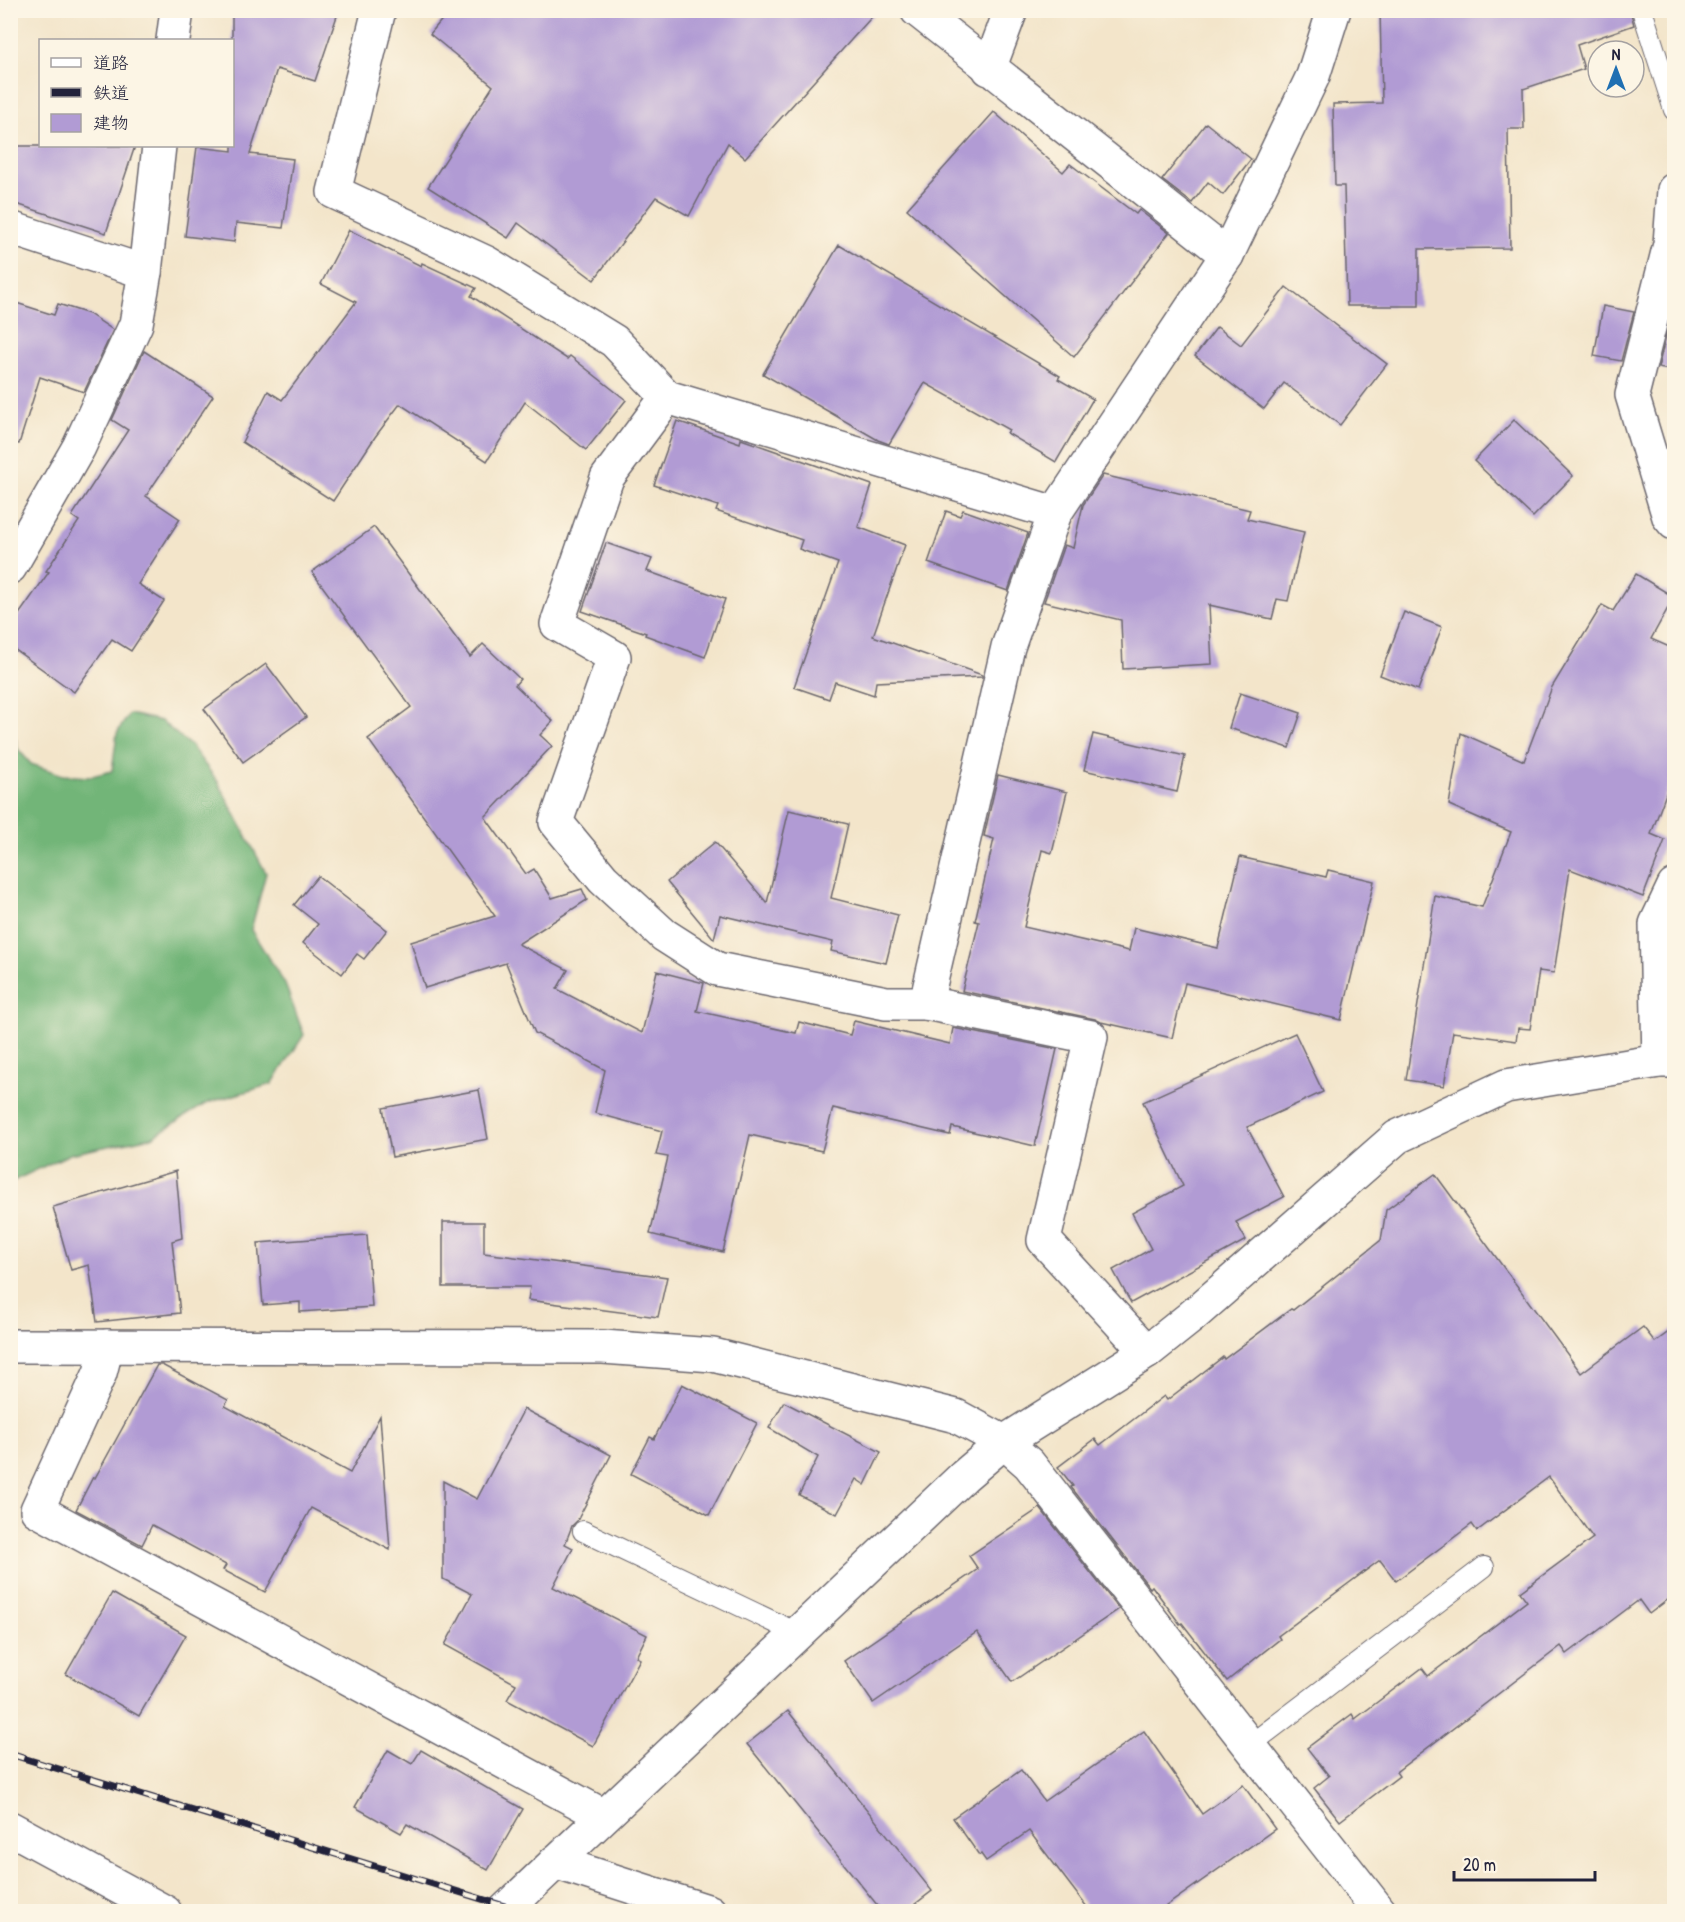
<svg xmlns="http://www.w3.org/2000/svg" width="1685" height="1922" viewBox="0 0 1685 1922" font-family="'Patrick Hand','Klee One',sans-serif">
  <rect width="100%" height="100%" fill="#fcf5e5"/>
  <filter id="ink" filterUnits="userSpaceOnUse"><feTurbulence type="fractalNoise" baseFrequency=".0167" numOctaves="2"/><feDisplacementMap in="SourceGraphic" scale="12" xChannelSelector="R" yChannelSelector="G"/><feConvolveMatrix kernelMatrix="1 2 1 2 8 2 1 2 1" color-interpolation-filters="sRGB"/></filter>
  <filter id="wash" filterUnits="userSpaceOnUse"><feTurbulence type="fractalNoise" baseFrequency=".008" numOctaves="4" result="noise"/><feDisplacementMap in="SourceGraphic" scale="24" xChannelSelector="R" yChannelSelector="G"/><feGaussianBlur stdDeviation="1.35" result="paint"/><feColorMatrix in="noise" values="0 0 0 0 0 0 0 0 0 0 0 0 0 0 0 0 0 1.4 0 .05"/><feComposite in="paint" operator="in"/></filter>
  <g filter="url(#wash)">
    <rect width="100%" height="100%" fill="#f3e5ca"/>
    <path fill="#72b578" stroke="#4a6c5a" stroke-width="1.5" d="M 129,714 L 161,721 L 191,746 L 218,782 L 266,873 L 251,930 L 285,984 L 304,1035 L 272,1084 L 207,1103 L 152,1137 L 70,1154 L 11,1182 L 11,722 L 18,749 L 31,764 L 63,775 L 88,777 L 112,771 L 117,733 Z"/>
    <g id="blocks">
      <g fill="#b19bd4">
        <path d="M 232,10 L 339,10 L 315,81 L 277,69 L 250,154 L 293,159 L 283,228 L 236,223 L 234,242 L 185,236 L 197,147 L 232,151 Z"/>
        <path d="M 450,10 L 878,10 L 745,158 L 728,143 L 689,216 L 656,197 L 594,280 L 518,223 L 508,238 L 428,187 L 493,86 L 430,34 Z"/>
        <path d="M 1380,10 L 1630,10 L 1634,25 L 1577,45 L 1584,69 L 1523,89 L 1524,129 L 1508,129 L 1510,248 L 1419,249 L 1419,306 L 1347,306 L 1344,186 L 1335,186 L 1333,104 L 1382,103 Z"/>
        <path d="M 994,112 L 1063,172 L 1070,164 L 1136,214 L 1139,210 L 1169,233 L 1074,357 L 907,209 Z"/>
        <path d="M 1206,123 L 1251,159 L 1223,195 L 1208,182 L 1192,203 L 1162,180 Z"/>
        <path d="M 10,146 L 135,146 L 106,233 L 10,202 Z"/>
        <path d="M 349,230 L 421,266 L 422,263 L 476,288 L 471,296 L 567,359 L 570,356 L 626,400 L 586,450 L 525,402 L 487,461 L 400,404 L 375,437 L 333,501 L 242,442 L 268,391 L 282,400 L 356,302 L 321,284 Z"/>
        <path d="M 839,245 L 1060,376 L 1058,379 L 1093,399 L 1056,462 L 1007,433 L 1009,430 L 925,383 L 889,444 L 878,440 L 763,374 Z"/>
        <path d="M 1286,287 L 1387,364 L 1340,425 L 1284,383 L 1264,409 L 1195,356 L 1217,327 L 1241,345 Z"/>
        <path d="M 10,301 L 54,315 L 58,304 L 89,314 L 113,330 L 84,392 L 40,377 L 19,444 L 10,443 Z"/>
        <path d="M 1603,306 L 1634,312 L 1621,361 L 1594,356 Z"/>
        <path d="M 1670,319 L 1674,320 L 1674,371 L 1658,368 Z"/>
        <path d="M 144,351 L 213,396 L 146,496 L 180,519 L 138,584 L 164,601 L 131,651 L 112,639 L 74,692 L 10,646 L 10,627 L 49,572 L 46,571 L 79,521 L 72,516 L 128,430 L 112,420 Z"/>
        <path d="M 1514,420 L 1573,476 L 1533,517 L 1474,461 Z"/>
        <path d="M 677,421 L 740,443 L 741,439 L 872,485 L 858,527 L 905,545 L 873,636 L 982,675 L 982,677 L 876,682 L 874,695 L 835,682 L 829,699 L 794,687 L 838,563 L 799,549 L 802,540 L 716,511 L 718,506 L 654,485 Z"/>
        <path d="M 1103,475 L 1250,510 L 1247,519 L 1304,532 L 1288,601 L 1277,599 L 1272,619 L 1209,605 L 1212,664 L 1123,669 L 1121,620 L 1044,602 L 1064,545 L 1073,548 L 1083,505 Z"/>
        <path d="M 963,510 L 1028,533 L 1008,591 L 928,563 L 946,511 L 960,516 Z"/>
        <path d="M 374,527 L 470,657 L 483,644 L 520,679 L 515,685 L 553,721 L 540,735 L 552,746 L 485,817 L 526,874 L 534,869 L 552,898 L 582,889 L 587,900 L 518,944 L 568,970 L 557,989 L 642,1033 L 657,971 L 704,983 L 697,1011 L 796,1033 L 799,1022 L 850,1035 L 854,1021 L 950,1044 L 953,1028 L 1057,1049 L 1035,1146 L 952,1127 L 950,1135 L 833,1108 L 822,1151 L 750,1135 L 723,1252 L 650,1234 L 668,1157 L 656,1155 L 662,1131 L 595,1113 L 605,1070 L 535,1033 L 506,963 L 425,988 L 411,942 L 495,916 L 368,739 L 411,707 L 312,572 Z"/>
        <path d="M 606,543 L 652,559 L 647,571 L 725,599 L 705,657 L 645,635 L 646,633 L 582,611 Z"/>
        <path d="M 1636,574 L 1674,597 L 1651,639 L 1674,649 L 1674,772 L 1651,834 L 1665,840 L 1643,897 L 1570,869 L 1554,973 L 1539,971 L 1530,1029 L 1518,1028 L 1516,1041 L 1453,1032 L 1444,1086 L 1406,1080 L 1435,896 L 1482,907 L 1511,832 L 1449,805 L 1461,733 L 1524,761 L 1552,687 L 1602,605 L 1613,611 Z"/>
        <path d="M 1404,612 L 1442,627 L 1418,690 L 1380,675 Z"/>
        <path d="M 266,664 L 306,717 L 243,762 L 204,709 Z"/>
        <path d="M 1240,693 L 1301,713 L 1289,748 L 1229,728 Z"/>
        <path d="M 1093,734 L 1185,756 L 1177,792 L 1084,770 Z"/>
        <path d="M 998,775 L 1067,792 L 1052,853 L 1042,850 L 1024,927 L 1129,951 L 1134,928 L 1218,948 L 1240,857 L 1326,877 L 1328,870 L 1374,881 L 1341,1020 L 1185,983 L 1172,1038 L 1101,1022 L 1095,1019 L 962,991 L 979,922 L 975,921 L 994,839 L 984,836 Z"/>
        <path d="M 789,810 L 848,824 L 831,898 L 898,915 L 886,963 L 831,951 L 833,942 L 720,915 L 714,939 L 667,882 L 715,842 L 767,903 Z"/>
        <path d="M 318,876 L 387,930 L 364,959 L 357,954 L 342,974 L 303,943 L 318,924 L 294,905 Z"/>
        <path d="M 1295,1033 L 1323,1092 L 1247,1127 L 1284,1197 L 1236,1222 L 1246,1240 L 1131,1303 L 1113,1270 L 1151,1249 L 1132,1213 L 1183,1186 L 1143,1102 Z"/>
        <path d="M 479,1090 L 488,1139 L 392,1157 L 383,1108 Z"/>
        <path d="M 176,1171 L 182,1238 L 172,1241 L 180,1313 L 97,1322 L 89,1265 L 71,1270 L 53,1207 Z"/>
        <path d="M 1435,1174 L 1581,1373 L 1643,1327 L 1655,1342 L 1674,1328 L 1674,1595 L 1649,1614 L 1639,1600 L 1567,1654 L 1561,1646 L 1396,1772 L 1399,1776 L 1340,1821 L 1314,1788 L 1329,1776 L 1307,1748 L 1352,1714 L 1355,1719 L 1422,1668 L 1428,1676 L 1527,1601 L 1520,1592 L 1593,1538 L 1549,1477 L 1477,1531 L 1472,1524 L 1396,1581 L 1380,1560 L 1278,1636 L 1280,1639 L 1227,1681 L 1182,1623 L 1180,1624 L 1152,1586 L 1150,1588 L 1071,1487 L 1073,1486 L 1058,1467 L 1095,1439 L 1100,1445 L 1164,1396 L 1167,1400 L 1223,1357 L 1224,1359 L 1291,1309 L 1293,1310 L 1381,1240 L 1386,1210 Z"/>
        <path d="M 443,1222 L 484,1222 L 484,1253 L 667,1277 L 658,1317 L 528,1300 L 530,1287 L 443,1287 Z"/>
        <path d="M 367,1235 L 372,1307 L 300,1312 L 300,1302 L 263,1305 L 258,1243 Z"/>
        <path d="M 157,1365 L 162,1365 L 228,1400 L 225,1406 L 350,1473 L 380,1416 L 390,1550 L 311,1508 L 265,1592 L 223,1570 L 226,1565 L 152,1525 L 142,1545 L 76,1510 L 93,1477 L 95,1478 Z"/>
        <path d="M 682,1384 L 757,1423 L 709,1515 L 631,1474 L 650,1437 L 654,1439 Z"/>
        <path d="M 784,1402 L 881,1452 L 865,1485 L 856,1479 L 837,1514 L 799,1495 L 818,1457 L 769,1428 Z"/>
        <path d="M 524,1409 L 611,1455 L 577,1521 L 572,1526 L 565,1544 L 573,1548 L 553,1587 L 647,1635 L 636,1657 L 640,1659 L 593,1746 L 507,1700 L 516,1684 L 445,1645 L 472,1594 L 443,1579 L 443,1481 L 477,1499 Z"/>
        <path d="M 1040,1508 L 1119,1609 L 1012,1682 L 977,1632 L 873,1703 L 844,1661 L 978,1569 L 969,1556 Z"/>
        <path d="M 112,1593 L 186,1635 L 139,1716 L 66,1674 Z"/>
        <path d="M 788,1711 L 932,1891 L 906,1911 L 882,1911 L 747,1744 Z"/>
        <path d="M 1144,1731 L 1202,1814 L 1243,1785 L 1275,1829 L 1159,1911 L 1090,1911 L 1029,1831 L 986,1861 L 981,1854 L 979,1855 L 953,1818 L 1021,1770 L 1044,1801 Z"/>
        <path d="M 388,1750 L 412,1764 L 421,1750 L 523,1809 L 488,1870 L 407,1824 L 401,1833 L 355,1807 Z"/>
      </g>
    </g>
  </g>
  <g filter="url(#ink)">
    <use href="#blocks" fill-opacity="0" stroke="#6b666d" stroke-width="1.5"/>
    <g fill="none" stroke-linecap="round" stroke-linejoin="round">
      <g stroke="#6b666d" stroke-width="22">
        <g id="service">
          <path d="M 1642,10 L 1674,110"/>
          <path d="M 583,1531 L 797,1633"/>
          <path d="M 1250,1745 L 1484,1567"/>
        </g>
      </g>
      <g stroke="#6b666d" stroke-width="36">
        <g id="minor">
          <path d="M 379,10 L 334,192 L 487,263 L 614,341 L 667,397 L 1055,513 L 1008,647 L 926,1003 L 1091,1037 L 1044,1240 L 1147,1352"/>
          <path d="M 917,10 L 1227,255"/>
          <path d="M 173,40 L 177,10"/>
          <path d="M 989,69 L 1011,10"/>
          <path d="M 1674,190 L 1670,244 L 1632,395 L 1669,517 L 1674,523"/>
          <path d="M 10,228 L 145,272"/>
          <path d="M 667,397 L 607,478 L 557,624 L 614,657 L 556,822 L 603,879 L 664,935 L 717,969 L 886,1003 L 926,1003"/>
          <path d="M 1055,513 L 1227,255 L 1313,76 L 1334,10"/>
          <path d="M 10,567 L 79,447 L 136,324 L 145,272 L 159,146"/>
          <path d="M 1659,1061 L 1656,924 L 1674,886"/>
          <path d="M 10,1346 L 603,1347 L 713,1355 L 956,1416 L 1004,1442 L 1029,1464 L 1380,1912"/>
          <path d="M 107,1346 L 100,1373 L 37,1510 L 604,1816"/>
          <path d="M 10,1828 L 165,1912"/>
          <path d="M 555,1862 L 710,1912"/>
          <path d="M 503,1912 L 964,1476 L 1004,1442 L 1147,1352 L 1191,1317 L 1397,1137 L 1506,1086 L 1659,1061 L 1674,1061"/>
        </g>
      </g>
      <use href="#service" stroke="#fff" stroke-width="20"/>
      <use href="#minor" stroke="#fff" stroke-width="33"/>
      <g stroke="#22223b" stroke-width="7">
        <path id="rail" d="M 10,1754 L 524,1912"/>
      </g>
      <use href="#rail" stroke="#fcf5e5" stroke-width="4.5" stroke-dasharray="14" stroke-linecap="butt"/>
    </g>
  </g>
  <rect width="1685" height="1922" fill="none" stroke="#fcf5e5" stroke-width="36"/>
  <rect x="39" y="39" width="195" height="108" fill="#fcf5e5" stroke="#a5a1a1" stroke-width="1.5"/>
  <rect x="51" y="58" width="30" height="9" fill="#ffffff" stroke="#a5a1a1" stroke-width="1.5"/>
  <text x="93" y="69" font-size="18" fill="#22223b">道路</text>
  <rect x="51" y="88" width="30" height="9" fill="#22223b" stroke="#a5a1a1" stroke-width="1.5"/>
  <text x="93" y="99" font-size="18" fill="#22223b">鉄道</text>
  <rect x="51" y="114" width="30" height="18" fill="#b19bd4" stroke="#a5a1a1" stroke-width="1.5"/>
  <text x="93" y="129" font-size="18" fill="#22223b">建物</text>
  <g transform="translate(1616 69)"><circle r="28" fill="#fcf5e5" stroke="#a5a1a1" stroke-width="1.5"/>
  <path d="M0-4.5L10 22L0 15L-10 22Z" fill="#1f6fb2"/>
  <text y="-9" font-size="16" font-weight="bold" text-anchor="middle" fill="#22223b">N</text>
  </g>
  <path d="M1454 1871v9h141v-9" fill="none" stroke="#22223b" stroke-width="3"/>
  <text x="1463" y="1871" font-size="18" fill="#22223b" stroke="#fcf5e5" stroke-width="4.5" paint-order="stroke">20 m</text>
</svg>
